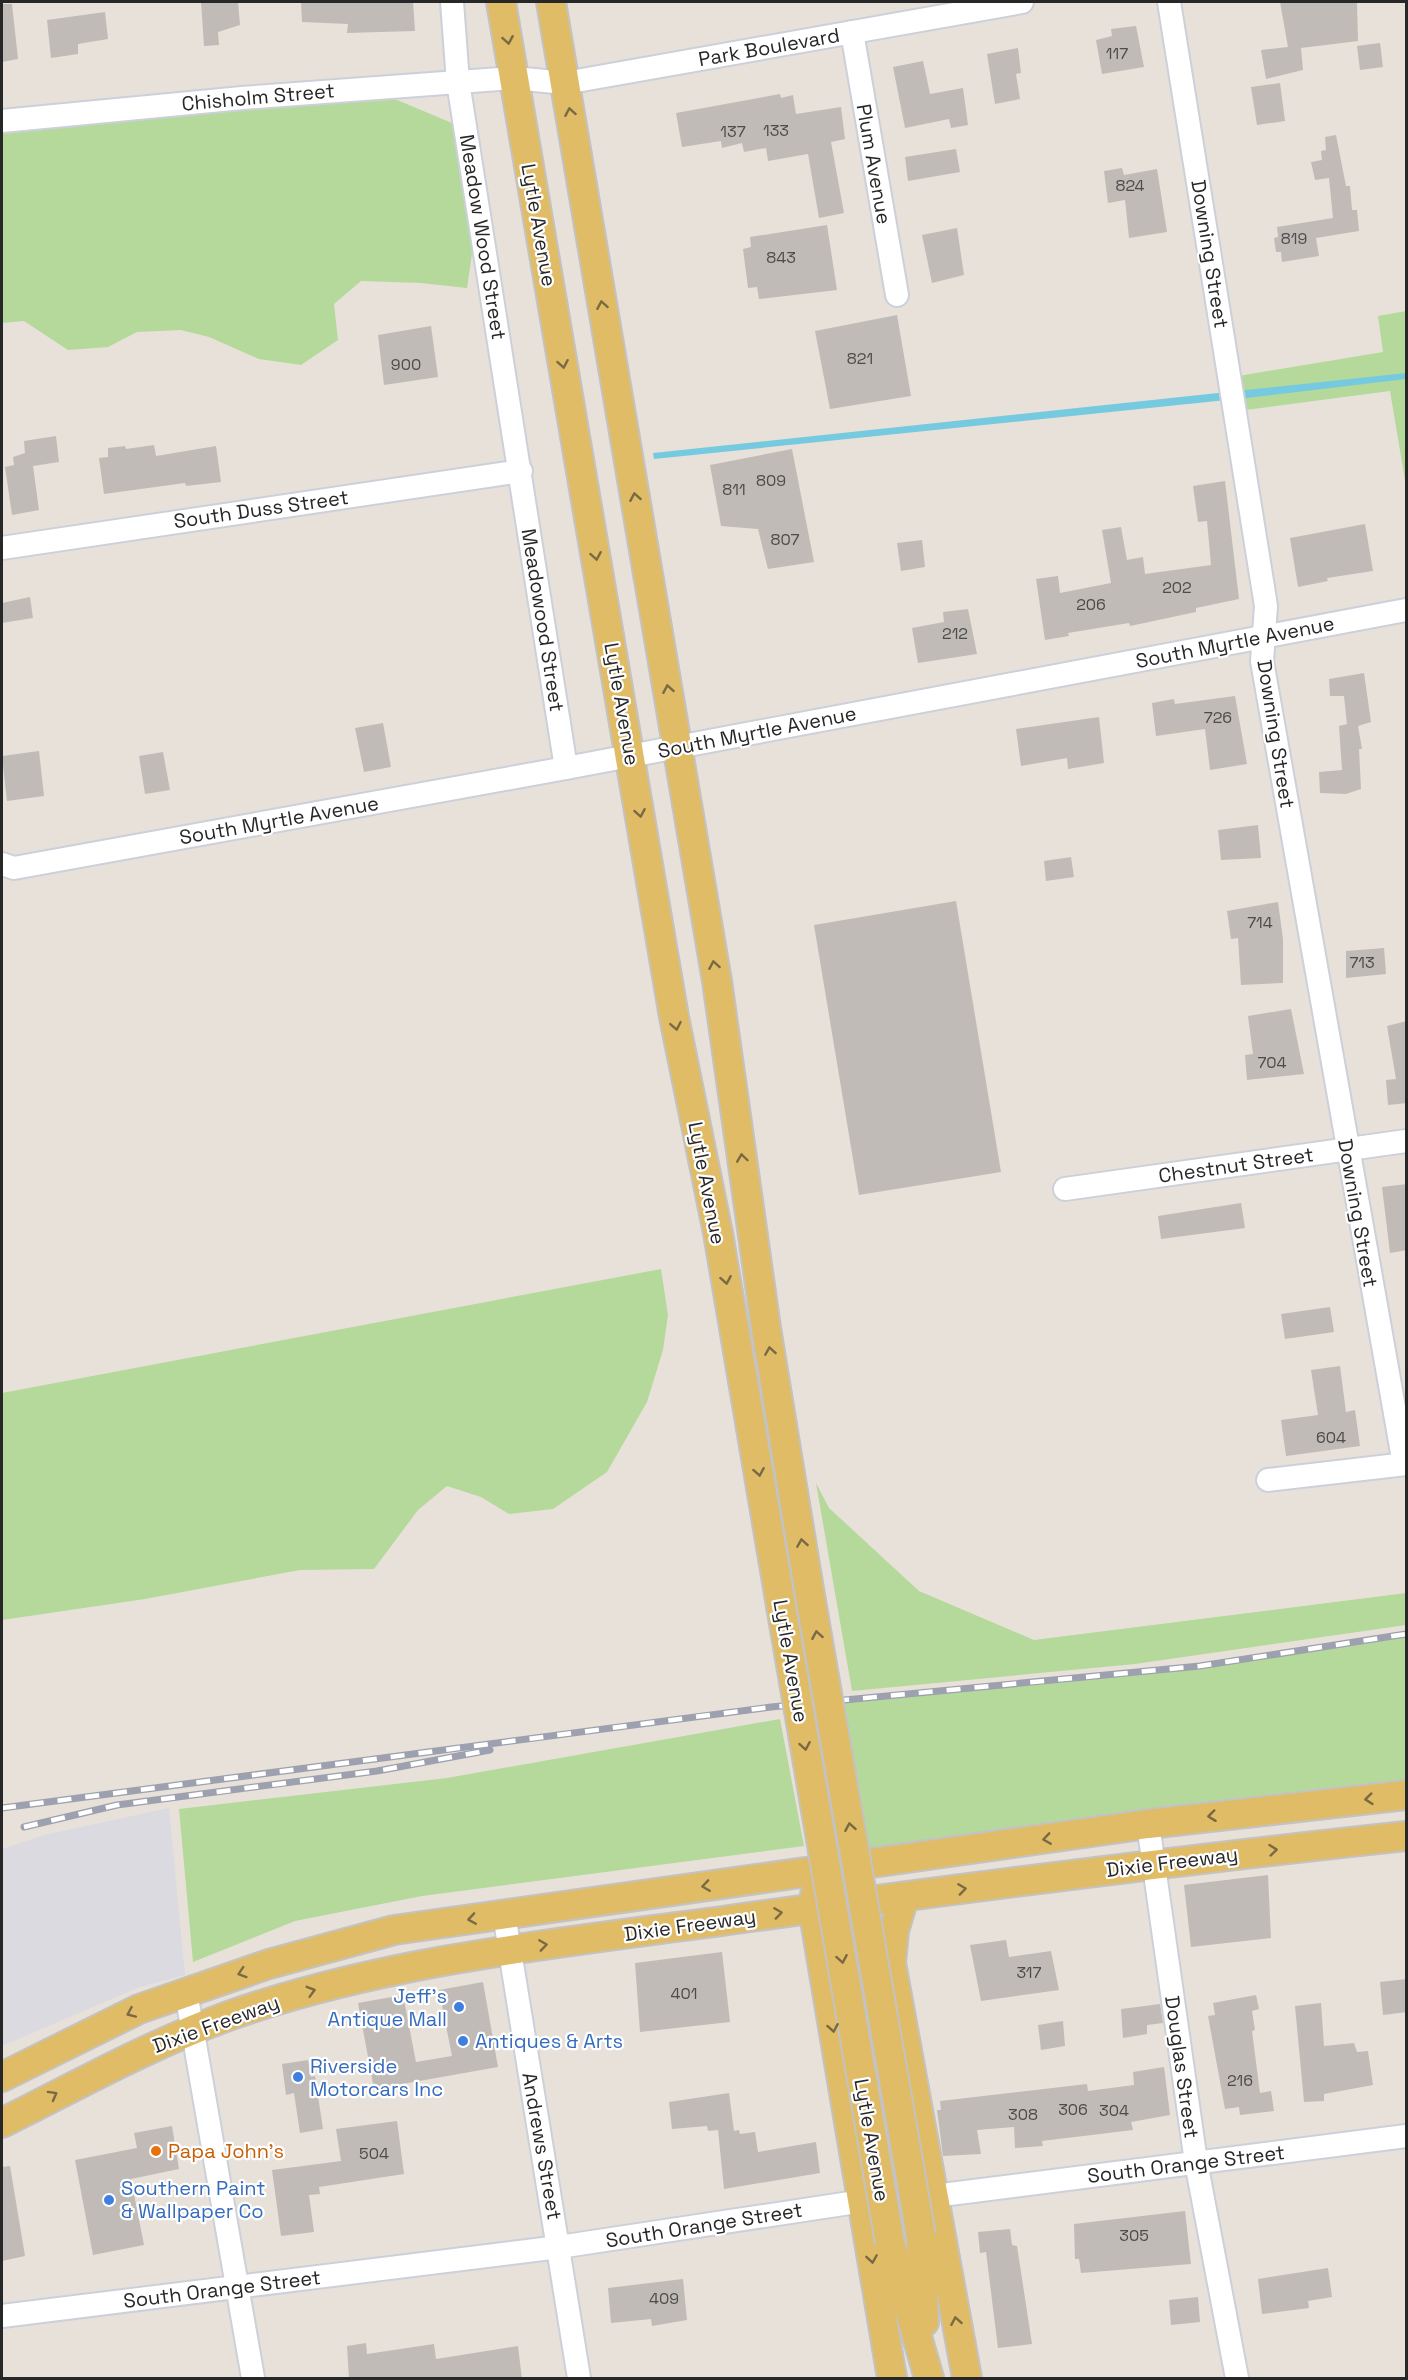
<svg xmlns="http://www.w3.org/2000/svg" width="1408" height="2380" viewBox="0 0 1408 2380" font-family="'Space Grotesk',sans-serif">
  <rect width="100%" height="100%" fill="#e8e1d9"/>
  <path fill="#dbdae1" d="M 169,1808 L 185,1975 L 140,1987 L 2,2046 L 2,1849 L 44,1835 Z"/>
  <g fill="#b4d99b">
    <path d="M 380,98 L 397,100 L 452,123 L 473,247 L 467,288 L 421,283 L 361,281 L 334,304 L 338,340 L 301,365 L 259,359 L 209,337 L 181,330 L 137,332 L 108,347 L 68,350 L 24,321 L 2,323 L 2,134 L 244,108 Z"/>
    <path d="M 1406,311 L 1406,486 L 1390,391 L 1246,410 L 1238,376 L 1383,352 L 1378,316 Z"/>
    <path d="M 661,1269 L 668,1315 L 663,1350 L 647,1402 L 607,1472 L 553,1509 L 509,1514 L 481,1497 L 447,1486 L 418,1510 L 374,1569 L 300,1570 L 145,1599 L 2,1620 L 2,1393 Z"/>
    <path d="M 816,1483 L 829,1508 L 919,1591 L 1034,1640 L 1406,1593 L 1406,1625 L 1135,1664 L 852,1691 Z"/>
    <path d="M 1406,1634 L 1406,1795 L 862,1865 L 829,1702 L 1137,1673 Z"/>
    <path d="M 780,1719 L 804,1846 L 422,1896 L 295,1921 L 193,1962 L 179,1809 L 447,1778 Z"/>
  </g>
  <path fill="#76cae0" d="M 1406,373 L 1406,379 L 1246,398 L 654,459 L 653,453 Z"/>
  <g fill="#c0bbb6">
    <path d="M 201,2 L 238,2 L 240,25 L 218,32 L 219,45 L 204,46 Z"/>
    <path d="M 301,2 L 413,2 L 415,31 L 347,33 L 348,24 L 302,22 Z"/>
    <path d="M 1280,2 L 1357,3 L 1358,41 L 1301,48 L 1303,70 L 1266,79 L 1261,50 L 1288,47 Z"/>
    <path d="M 2,4 L 12,4 L 18,59 L 2,62 Z"/>
    <path d="M 105,12 L 108,39 L 78,44 L 78,54 L 51,58 L 47,20 Z"/>
    <path d="M 1136,26 L 1144,67 L 1102,74 L 1096,40 L 1112,36 L 1111,29 Z"/>
    <path d="M 1380,43 L 1383,67 L 1360,70 L 1357,46 Z"/>
    <path d="M 1018,48 L 1021,73 L 1016,74 L 1020,99 L 995,104 L 987,54 Z"/>
    <path d="M 923,61 L 930,94 L 963,88 L 968,125 L 951,128 L 949,119 L 905,128 L 893,67 Z"/>
    <path d="M 1280,83 L 1285,121 L 1257,125 L 1251,87 Z"/>
    <path d="M 780,94 L 781,98 L 793,95 L 796,114 L 841,107 L 845,139 L 831,142 L 844,213 L 819,218 L 808,154 L 768,161 L 766,148 L 744,152 L 742,143 L 722,148 L 721,141 L 682,147 L 676,113 Z"/>
    <path d="M 1336,135 L 1346,186 L 1350,186 L 1352,210 L 1357,210 L 1359,231 L 1316,238 L 1319,256 L 1282,262 L 1281,252 L 1276,252 L 1274,238 L 1278,237 L 1277,227 L 1333,218 L 1329,178 L 1315,180 L 1311,162 L 1322,160 L 1321,151 L 1326,150 L 1325,137 Z"/>
    <path d="M 956,149 L 960,172 L 908,181 L 905,157 Z"/>
    <path d="M 1122,168 L 1124,175 L 1157,169 L 1167,232 L 1129,238 L 1125,200 L 1108,203 L 1104,171 Z"/>
    <path d="M 827,225 L 837,290 L 759,299 L 757,287 L 748,288 L 743,249 L 751,247 L 750,237 Z"/>
    <path d="M 957,228 L 964,275 L 932,283 L 922,235 Z"/>
    <path d="M 897,315 L 911,396 L 830,409 L 815,331 Z"/>
    <path d="M 431,326 L 438,377 L 384,385 L 378,335 Z"/>
    <path d="M 56,436 L 59,462 L 33,466 L 39,510 L 12,515 L 5,467 L 14,465 L 13,457 L 25,453 L 24,441 Z"/>
    <path d="M 154,445 L 156,456 L 216,446 L 221,482 L 186,486 L 185,483 L 104,494 L 99,458 L 108,457 L 108,448 L 125,446 L 126,449 Z"/>
    <path d="M 792,449 L 814,562 L 768,569 L 758,529 L 721,526 L 710,465 Z"/>
    <path d="M 1225,481 L 1239,599 L 1196,608 L 1196,612 L 1130,626 L 1129,623 L 1068,633 L 1069,636 L 1045,640 L 1036,579 L 1058,576 L 1060,593 L 1111,583 L 1102,530 L 1121,527 L 1127,560 L 1143,557 L 1145,574 L 1211,565 L 1207,521 L 1198,522 L 1193,486 Z"/>
    <path d="M 1365,524 L 1373,571 L 1327,578 L 1328,581 L 1298,587 L 1290,538 Z"/>
    <path d="M 922,540 L 925,567 L 901,571 L 897,543 Z"/>
    <path d="M 30,597 L 33,618 L 2,623 L 2,603 Z"/>
    <path d="M 968,609 L 977,654 L 918,663 L 912,628 L 944,622 L 943,612 Z"/>
    <path d="M 1364,673 L 1371,722 L 1358,726 L 1362,749 L 1359,749 L 1361,789 L 1346,794 L 1320,793 L 1319,772 L 1342,770 L 1339,726 L 1347,724 L 1344,696 L 1330,696 L 1329,679 Z"/>
    <path d="M 1235,696 L 1247,764 L 1210,770 L 1205,729 L 1156,736 L 1152,703 L 1174,699 L 1175,704 Z"/>
    <path d="M 1099,717 L 1104,763 L 1068,769 L 1067,758 L 1021,766 L 1016,729 Z"/>
    <path d="M 383,723 L 391,767 L 364,772 L 355,728 Z"/>
    <path d="M 39,751 L 44,796 L 7,801 L 2,756 Z"/>
    <path d="M 163,752 L 170,790 L 145,794 L 139,756 Z"/>
    <path d="M 1258,825 L 1261,858 L 1221,860 L 1218,830 Z"/>
    <path d="M 1071,857 L 1074,877 L 1046,881 L 1044,861 Z"/>
    <path d="M 956,901 L 1001,1172 L 859,1195 L 814,925 Z"/>
    <path d="M 1278,902 L 1283,939 L 1283,983 L 1241,985 L 1238,938 L 1231,939 L 1227,911 Z"/>
    <path d="M 1384,948 L 1386,974 L 1346,978 L 1346,951 Z"/>
    <path d="M 1291,1009 L 1304,1074 L 1247,1080 L 1245,1055 L 1253,1054 L 1248,1016 Z"/>
    <path d="M 1407,1021 L 1407,1103 L 1388,1105 L 1386,1080 L 1396,1079 L 1387,1026 Z"/>
    <path d="M 1407,1184 L 1407,1250 L 1390,1253 L 1382,1187 Z"/>
    <path d="M 1241,1203 L 1245,1228 L 1161,1239 L 1158,1216 Z"/>
    <path d="M 1330,1307 L 1334,1332 L 1285,1339 L 1281,1314 Z"/>
    <path d="M 1340,1366 L 1346,1412 L 1355,1410 L 1360,1446 L 1286,1456 L 1281,1420 L 1318,1415 L 1311,1370 Z"/>
    <path d="M 1268,1875 L 1271,1938 L 1191,1947 L 1184,1885 Z"/>
    <path d="M 1006,1940 L 1009,1957 L 1051,1951 L 1059,1990 L 981,2001 L 970,1945 Z"/>
    <path d="M 722,1952 L 730,2022 L 640,2032 L 635,1963 Z"/>
    <path d="M 1407,1979 L 1407,2012 L 1383,2015 L 1380,1982 Z"/>
    <path d="M 483,1982 L 498,2067 L 374,2089 L 358,2003 L 403,1995 L 416,2062 L 452,2056 L 439,1990 Z"/>
    <path d="M 1256,1995 L 1259,2009 L 1252,2011 L 1255,2030 L 1252,2031 L 1260,2093 L 1271,2091 L 1274,2111 L 1240,2115 L 1239,2107 L 1225,2109 L 1208,2016 L 1215,2015 L 1213,2003 Z"/>
    <path d="M 1321,2003 L 1324,2046 L 1354,2043 L 1357,2052 L 1368,2051 L 1373,2085 L 1324,2094 L 1324,2101 L 1304,2102 L 1295,2006 Z"/>
    <path d="M 1160,2004 L 1163,2023 L 1147,2025 L 1147,2034 L 1123,2038 L 1121,2009 Z"/>
    <path d="M 1063,2021 L 1065,2046 L 1041,2050 L 1038,2025 Z"/>
    <path d="M 308,2060 L 311,2077 L 315,2076 L 323,2129 L 300,2133 L 294,2093 L 286,2095 L 282,2064 Z"/>
    <path d="M 1164,2067 L 1170,2115 L 1131,2122 L 1133,2130 L 1042,2141 L 1043,2146 L 1015,2148 L 1014,2127 L 977,2130 L 981,2154 L 943,2156 L 937,2110 L 941,2110 L 940,2101 L 1087,2084 L 1088,2091 L 1134,2085 L 1133,2072 Z"/>
    <path d="M 729,2093 L 734,2131 L 739,2130 L 740,2134 L 755,2132 L 758,2152 L 816,2142 L 820,2173 L 724,2189 L 718,2130 L 708,2131 L 707,2126 L 672,2129 L 669,2102 Z"/>
    <path d="M 397,2121 L 404,2174 L 319,2187 L 320,2194 L 309,2195 L 314,2232 L 281,2236 L 272,2170 L 341,2161 L 336,2129 Z"/>
    <path d="M 172,2126 L 179,2169 L 131,2179 L 144,2245 L 93,2255 L 75,2160 L 137,2148 L 134,2133 Z"/>
    <path d="M 10,2166 L 25,2256 L 2,2261 L 2,2167 Z"/>
    <path d="M 1185,2211 L 1191,2264 L 1081,2273 L 1079,2259 L 1075,2259 L 1074,2224 Z"/>
    <path d="M 1010,2229 L 1012,2245 L 1017,2246 L 1032,2344 L 998,2348 L 986,2252 L 980,2253 L 978,2232 Z"/>
    <path d="M 1328,2268 L 1332,2297 L 1308,2301 L 1309,2308 L 1262,2314 L 1258,2279 Z"/>
    <path d="M 683,2279 L 687,2320 L 652,2326 L 651,2319 L 611,2323 L 608,2288 Z"/>
    <path d="M 1198,2297 L 1200,2322 L 1171,2325 L 1169,2300 Z"/>
    <path d="M 366,2343 L 367,2354 L 434,2344 L 436,2359 L 518,2346 L 522,2379 L 349,2379 L 347,2346 Z"/>
  </g>
  <g fill="none" stroke-linecap="round" stroke-linejoin="round">
    <g stroke="#ccd0da" stroke-width="26">
      <g id="minor">
        <path d="M 452,2 L 458,82 L 566,768"/>
        <path d="M 1169,2 L 1266,606 L 1262,661 L 1404,1464"/>
        <path d="M 852,32 L 897,295"/>
        <path d="M 2,121 L 242,98 L 458,82 L 514,78 L 565,83 L 1022,2"/>
        <path d="M 2,548 L 521,471"/>
        <path d="M 2,864 L 14,868 L 566,768 L 1406,610"/>
        <path d="M 1065,1189 L 1406,1141"/>
        <path d="M 1268,1480 L 1406,1464"/>
        <path d="M 1148,1824 L 1196,2162 L 1237,2378"/>
        <path d="M 504,1914 L 579,2378"/>
        <path d="M 186,1992 L 253,2378"/>
        <path d="M 2,2316 L 559,2247 L 863,2201 L 934,2196 L 1406,2136"/>
      </g>
    </g>
    <g stroke="#c3c3c3" stroke-width="32">
      <g id="major">
        <path d="M 501,2 L 674,1017 L 718,1233 L 781,1606"/>
        <path d="M 551,2 L 717,981 L 766,1328 L 811,1601"/>
        <path d="M 816,1890 L 813,1908 L 892,2378"/>
        <path d="M 904,1897 L 894,1931 L 891,1963 L 967,2378"/>
        <path d="M 2,2077 L 139,2009 L 269,1964 L 394,1930 L 1148,1824 L 1406,1795"/>
        <path d="M 2,2123 C 78,2085 151,2044 231,2015 C 392,1959 561,1943 729,1920 C 955,1889 1180,1860 1406,1836"/>
        <path d="M 921,2236 L 924,2322"/>
        <path d="M 890,2243 L 929,2378"/>
      </g>
    </g>
    <use href="#minor" stroke="#fff" stroke-width="22"/>
    <use href="#major" stroke="#e0bc66" stroke-width="28"/>
    <g stroke="#9da1af" stroke-width="7">
      <g id="rail">
        <path d="M 2,1808 L 771,1707 L 1200,1666 L 1406,1634"/>
        <path d="M 24,1827 L 117,1805 L 377,1771 L 490,1750"/>
      </g>
    </g>
    <use href="#rail" stroke="#fff" stroke-width="4.5" stroke-dasharray="14" stroke-linecap="butt"/>
    <g stroke="#c3c3c3" stroke-width="32" stroke-linecap="butt">
      <g id="major-bridge">
        <path d="M 811,1601 L 921,2236"/>
        <path d="M 781,1606 L 890,2243"/>
      </g>
    </g>
    <use href="#major-bridge" stroke="#e0bc66" stroke-width="28"/>
  </g>
  <defs><path id="oneway-chevron" d="M-2-3.5L2.5 0L-2 3.5" fill="none" stroke-width="1.6" stroke-linecap="round" stroke-linejoin="round" transform="scale(1.5)"/></defs>
  <g stroke="#7a6a43">
    <use href="#oneway-chevron" transform="translate(508 40) rotate(80)"/>
    <use href="#oneway-chevron" transform="translate(570 112) rotate(-100)"/>
    <use href="#oneway-chevron" transform="translate(602 305) rotate(-100)"/>
    <use href="#oneway-chevron" transform="translate(563 364) rotate(80)"/>
    <use href="#oneway-chevron" transform="translate(635 497) rotate(-100)"/>
    <use href="#oneway-chevron" transform="translate(596 556) rotate(80)"/>
    <use href="#oneway-chevron" transform="translate(668 689) rotate(-100)"/>
    <use href="#oneway-chevron" transform="translate(640 813) rotate(80)"/>
    <use href="#oneway-chevron" transform="translate(714 965) rotate(-100)"/>
    <use href="#oneway-chevron" transform="translate(676 1026) rotate(79)"/>
    <use href="#oneway-chevron" transform="translate(742 1158) rotate(-98)"/>
    <use href="#oneway-chevron" transform="translate(726 1280) rotate(80)"/>
    <use href="#oneway-chevron" transform="translate(770 1351) rotate(-99)"/>
    <use href="#oneway-chevron" transform="translate(759 1472) rotate(80)"/>
    <use href="#oneway-chevron" transform="translate(802 1543) rotate(-99)"/>
    <use href="#oneway-chevron" transform="translate(817 1635) rotate(-100)"/>
    <use href="#oneway-chevron" transform="translate(805 1746) rotate(80)"/>
    <use href="#oneway-chevron" transform="translate(1369 1799) rotate(174)"/>
    <use href="#oneway-chevron" transform="translate(1212 1816) rotate(173)"/>
    <use href="#oneway-chevron" transform="translate(850 1827) rotate(-100)"/>
    <use href="#oneway-chevron" transform="translate(1047 1839) rotate(172)"/>
    <use href="#oneway-chevron" transform="translate(1273 1850) rotate(-6)"/>
    <use href="#oneway-chevron" transform="translate(706 1886) rotate(172)"/>
    <use href="#oneway-chevron" transform="translate(962 1889) rotate(-8)"/>
    <use href="#oneway-chevron" transform="translate(778 1913) rotate(-8)"/>
    <use href="#oneway-chevron" transform="translate(472 1919) rotate(171)"/>
    <use href="#oneway-chevron" transform="translate(543 1945) rotate(-8)"/>
    <use href="#oneway-chevron" transform="translate(842 1959) rotate(80)"/>
    <use href="#oneway-chevron" transform="translate(242 1973) rotate(162)"/>
    <use href="#oneway-chevron" transform="translate(311 1991) rotate(-16)"/>
    <use href="#oneway-chevron" transform="translate(131 2013) rotate(156)"/>
    <use href="#oneway-chevron" transform="translate(833 2028) rotate(80)"/>
    <use href="#oneway-chevron" transform="translate(53 2095) rotate(-29)"/>
    <use href="#oneway-chevron" transform="translate(872 2259) rotate(81)"/>
    <use href="#oneway-chevron" transform="translate(956 2321) rotate(-100)"/>
  </g>
  <g fill="#3f7fe0" stroke="#fff" stroke-width="2">
    <circle cx="459" cy="2007" r="6"/>
    <circle cx="463" cy="2041" r="6"/>
    <circle cx="298" cy="2077" r="6"/>
    <circle cx="109" cy="2200" r="6"/>
  </g>
  <circle fill="#e8710a" stroke="#fff" stroke-width="2" cx="156" cy="2151" r="6"/>
  <g text-anchor="middle" stroke-width="4.5" stroke-linejoin="round" paint-order="stroke">
    <g font-size="16" fill="#4d4c4b">
      <text x="1117" y="59">117</text>
      <text x="776" y="136">133</text>
      <text x="733" y="137">137</text>
      <text x="1130" y="191">824</text>
      <text x="1294" y="244">819</text>
      <text x="781" y="263">843</text>
      <text x="860" y="364">821</text>
      <text x="406" y="370">900</text>
      <text x="771" y="486">809</text>
      <text x="734" y="495">811</text>
      <text x="785" y="545">807</text>
      <text x="1177" y="593">202</text>
      <text x="1091" y="610">206</text>
      <text x="955" y="639">212</text>
      <text x="1218" y="723">726</text>
      <text x="1260" y="928">714</text>
      <text x="1362" y="968">713</text>
      <text x="1272" y="1068">704</text>
      <text x="1331" y="1443">604</text>
      <text x="1029" y="1978">317</text>
      <text x="684" y="1999">401</text>
      <text x="1240" y="2086">216</text>
      <text x="1073" y="2115">306</text>
      <text x="1114" y="2116">304</text>
      <text x="1023" y="2120">308</text>
      <text x="374" y="2159">504</text>
      <text x="1134" y="2241">305</text>
      <text x="664" y="2304">409</text>
    </g>
    <g font-size="20" fill="#272727" stroke="#fff">
      <text transform="translate(769 47) rotate(-10)" y="7">Park Boulevard</text>
      <text transform="translate(258 97) rotate(-5)" y="7">Chisholm Street</text>
      <text transform="translate(874 164) rotate(80)" y="7">Plum Avenue</text>
      <text transform="translate(539 225) rotate(80)" y="7">Lytle Avenue</text>
      <text transform="translate(483 237) rotate(81)" y="7">Meadow Wood Street</text>
      <text transform="translate(1210 254) rotate(81)" y="7">Downing Street</text>
      <text transform="translate(261 509) rotate(-8)" y="7">South Duss Street</text>
      <text transform="translate(543 620) rotate(81)" y="7">Meadowood Street</text>
      <text transform="translate(1235 642) rotate(-11)" y="7">South Myrtle Avenue</text>
      <text transform="translate(622 704) rotate(80)" y="7">Lytle Avenue</text>
      <text transform="translate(757 732) rotate(-11)" y="7">South Myrtle Avenue</text>
      <text transform="translate(1276 734) rotate(81)" y="7">Downing Street</text>
      <text transform="translate(279 820) rotate(-10)" y="7">South Myrtle Avenue</text>
      <text transform="translate(1236 1165) rotate(-8)" y="7">Chestnut Street</text>
      <text transform="translate(707 1183) rotate(79)" y="7">Lytle Avenue</text>
      <text transform="translate(1358 1213) rotate(80)" y="7">Downing Street</text>
      <text transform="translate(791 1661) rotate(80)" y="7">Lytle Avenue</text>
      <text transform="translate(1172 1862) rotate(-7)" y="7">Dixie Freeway</text>
      <text transform="translate(690 1925) rotate(-8)" y="7">Dixie Freeway</text>
      <text transform="translate(216 2024) rotate(-20)" y="7">Dixie Freeway</text>
      <text transform="translate(1182 2067) rotate(82)" y="7">Douglas Street</text>
      <text transform="translate(872 2140) rotate(80)" y="7">Lytle Avenue</text>
      <text transform="translate(542 2146) rotate(80)" y="7">Andrews Street</text>
      <text transform="translate(1186 2164) rotate(-7)" y="7">South Orange Street</text>
      <text transform="translate(704 2225) rotate(-9)" y="7">South Orange Street</text>
      <text transform="translate(222 2289) rotate(-7)" y="7">South Orange Street</text>
    </g>
    <g font-size="20" fill="#366cbe" stroke="#fff" text-anchor="start">
      <text x="447" y="2003" text-anchor="end">Jeff's<tspan x="447" dy="23">Antique Mall</tspan></text>
      <text x="475" y="2048">Antiques &amp; Arts</text>
      <text x="310" y="2073">Riverside<tspan x="310" dy="23">Motorcars Inc</tspan></text>
      <text x="121" y="2195">Southern Paint<tspan x="121" dy="23">&amp; Wallpaper Co</tspan></text>
    </g>
    <g font-size="20" fill="#c56008" stroke="#fff" text-anchor="start">
      <text x="168" y="2158">Papa John's</text>
    </g>
  </g>
  <rect width="1408" height="2380" fill="none" stroke="#272727" stroke-width="6"/>
</svg>
